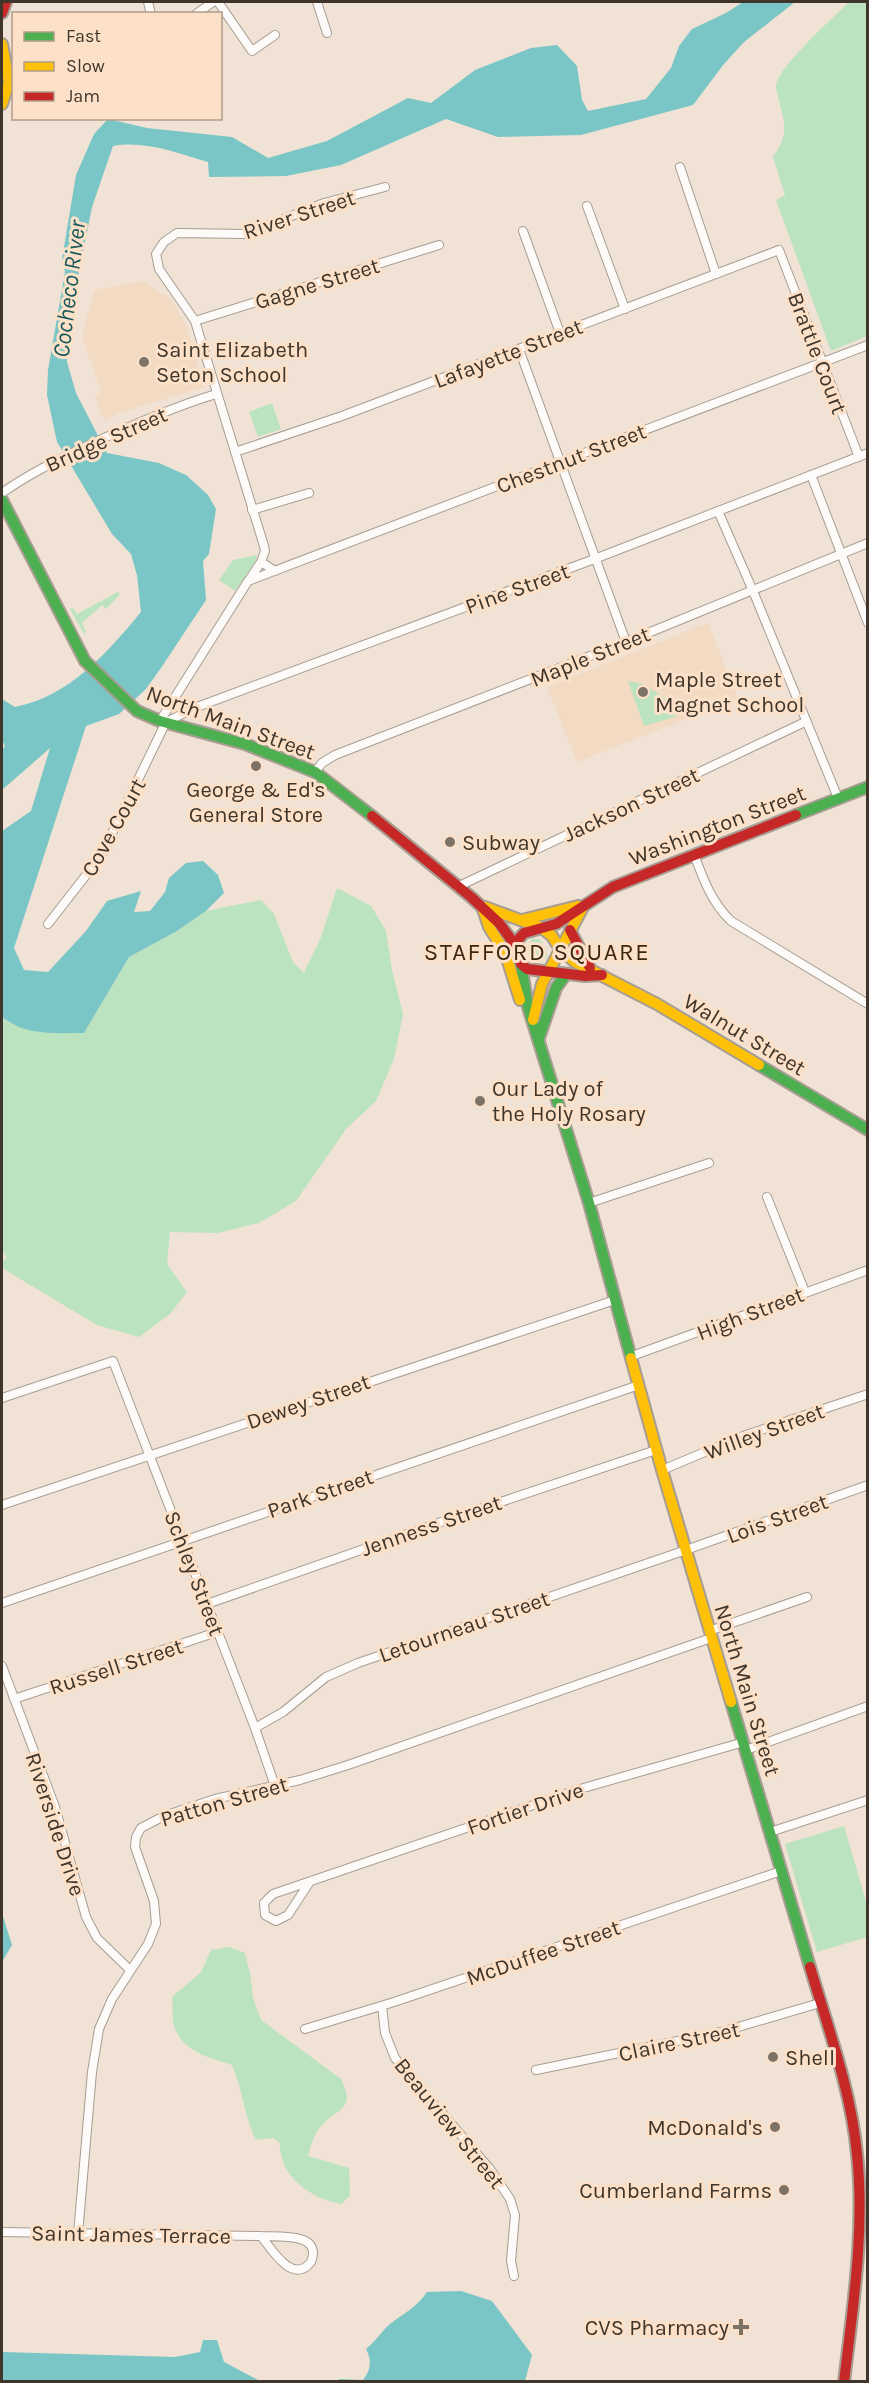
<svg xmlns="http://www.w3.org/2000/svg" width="869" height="2383" viewBox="0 0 869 2383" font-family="Karla,sans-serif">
  <rect width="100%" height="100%" fill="#f0e2d4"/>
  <g fill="#f2dac3">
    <path d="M 142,281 L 172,300 L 187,327 L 204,387 L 119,413 L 104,421 L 95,396 L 101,392 L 82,337 L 94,290 Z"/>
    <path d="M 708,623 L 738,698 L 577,762 L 547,687 Z"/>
  </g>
  <g fill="#bce3bf">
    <path d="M 849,2 L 867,2 L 867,336 L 831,351 L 776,200 L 785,195 L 773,157 C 789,133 785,126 779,100 C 778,96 776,90 776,86 C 777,68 835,16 849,2 Z"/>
    <path d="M 272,403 L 281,429 L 258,437 L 249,412 Z"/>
    <path d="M 257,555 L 255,562 L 235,591 L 219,580 L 233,560 Z"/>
    <path d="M 118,592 L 120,594 L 106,609 L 102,605 L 82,623 L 86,632 L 84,634 L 70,609 L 73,608 L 77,614 Z"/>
    <path d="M 628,681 L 642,684 L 682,708 L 674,717 L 644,726 Z"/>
    <path d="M 337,888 L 371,906 L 386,931 L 392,970 L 403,1014 L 394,1059 L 376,1101 L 346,1129 L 296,1201 L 259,1223 L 217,1233 L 170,1232 L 167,1264 L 187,1292 L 170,1314 L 139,1337 L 97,1325 L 2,1268 L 2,1262 L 7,1257 L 2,1250 L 2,1017 L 10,1023 L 84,1033 L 129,957 L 177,931 L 206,911 L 261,900 L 274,914 L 293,962 L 304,973 L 321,937 Z"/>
    <path d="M 532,939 L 539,939 L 547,949 L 547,957 L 542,962 L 532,961 C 526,955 526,945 532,939 Z"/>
    <path d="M 844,1826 L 867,1905 L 867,1937 L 817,1952 L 785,1844 Z"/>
    <path d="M 229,1947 L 245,1953 L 250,1973 L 253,1998 L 261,2020 L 341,2079 C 356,2109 339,2107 322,2125 C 314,2133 311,2145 308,2156 L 349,2168 L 350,2196 L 341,2204 C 318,2200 291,2185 283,2161 C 281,2155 280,2148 279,2142 L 273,2138 L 256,2140 C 244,2116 243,2090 232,2065 C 210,2058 183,2052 174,2026 C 172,2018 173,2006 172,1997 L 201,1972 L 211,1950 Z"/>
  </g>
  <g fill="#7ac6c6">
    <path d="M 743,2 L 795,2 L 744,42 L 724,64 L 693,105 L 581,135 L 498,137 L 446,119 L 341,165 L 286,176 L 209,177 L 208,162 C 178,153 144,140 113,146 L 92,207 L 66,336 L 67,362 L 76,393 L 107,453 L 159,463 L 186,475 L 208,495 L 216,509 L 209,554 L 203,561 L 206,600 L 161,668 L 146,689 L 119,714 L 86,726 L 14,948 L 24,970 L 48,972 L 86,931 L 107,901 L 141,891 L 134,912 L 150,911 L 165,892 L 169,878 L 186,863 L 203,861 L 218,875 L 224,893 L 206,911 L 177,931 L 129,957 L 84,1033 C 54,1033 26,1036 2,1017 L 2,831 L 31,811 L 50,748 L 2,790 L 2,750 L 5,746 L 2,740 L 2,699 L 15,707 C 70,696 107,653 141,612 L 137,575 L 131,554 L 112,534 L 57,442 L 47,395 L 48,370 L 65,272 L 62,259 L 76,175 L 94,134 L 108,119 L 147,128 L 232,137 L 268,158 L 327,141 L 408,98 L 431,103 L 475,70 L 531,48 L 557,45 L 577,66 L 582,100 L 588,111 L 646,99 L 671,68 L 679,46 L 692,29 L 726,13 Z"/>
    <path d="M 2,1913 L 12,1945 L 2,1962 Z"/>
    <path d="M 461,2291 L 492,2301 L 532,2355 L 525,2381 L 336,2381 L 340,2379 L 363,2380 C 371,2370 372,2361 366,2349 C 375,2342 381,2332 390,2324 C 403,2314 418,2306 427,2292 Z"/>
    <path d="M 203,2340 L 217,2340 L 224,2362 L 260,2381 L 2,2381 L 2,2352 L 175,2357 L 200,2352 Z"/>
  </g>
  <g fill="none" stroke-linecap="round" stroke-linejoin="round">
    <g stroke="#a79d92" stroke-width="10">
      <g id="street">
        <path d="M 148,2 L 151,14"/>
        <path d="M 218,2 L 252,51 L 275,35"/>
        <path d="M 317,2 L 327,33"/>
        <path d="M 196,14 L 213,2"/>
        <path d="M 680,167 L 716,274"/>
        <path d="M 587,206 L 625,309"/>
        <path d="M 523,231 L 560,333"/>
        <path d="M 195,321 L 439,245"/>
        <path d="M 519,349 L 626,642"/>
        <path d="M 235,452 L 342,416 L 779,250 L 859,457"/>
        <path d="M 811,475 L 868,623"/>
        <path d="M 2,493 C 30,473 60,459 91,444 C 132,425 173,407 216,394"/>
        <path d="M 252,510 L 309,493"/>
        <path d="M 718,511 L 753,591 L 838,798"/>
        <path d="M 275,571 L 261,562 L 265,551 L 264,546 L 195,321 L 159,269 L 156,254 L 164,242 L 177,233 L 246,234 L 324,203 L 385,187"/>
        <path d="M 249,580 L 261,562"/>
        <path d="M 160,721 L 248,581 L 868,345"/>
        <path d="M 315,772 L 322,763 L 335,755 L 626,642 L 868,543"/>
        <path d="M 694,854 C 703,879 712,903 731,921 L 868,1004"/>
        <path d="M 457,887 L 805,722"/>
        <path d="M 48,924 L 101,856 L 166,722 L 197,707 L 597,558 L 868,453"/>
        <path d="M 767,1197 L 805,1292"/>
        <path d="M 589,1203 L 709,1163"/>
        <path d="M 632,1356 L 868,1270"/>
        <path d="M 2,1398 L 113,1361 L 255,1728 L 275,1786"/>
        <path d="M 662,1470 L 743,1436 L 868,1394"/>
        <path d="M 2,1505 L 615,1300"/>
        <path d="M 2,1603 L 639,1385"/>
        <path d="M 207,1604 L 441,1522 L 656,1450"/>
        <path d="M 709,1631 L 807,1597"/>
        <path d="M 2,1666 L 55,1807 L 86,1917 L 97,1938 L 130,1970"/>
        <path d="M 14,1699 L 217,1632"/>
        <path d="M 255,1728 L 283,1712 L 326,1677 L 358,1663 L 686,1550 L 868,1485"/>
        <path d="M 746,1750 L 868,1706"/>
        <path d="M 770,1832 L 868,1800"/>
        <path d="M 309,1883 L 288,1915 L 276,1921 L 265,1915 L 264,1903 L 273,1894 L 580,1789 L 744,1742"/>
        <path d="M 382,2006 L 385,2033 L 395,2058 L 490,2169 L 510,2199 L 515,2215 L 511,2261 L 514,2276"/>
        <path d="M 305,2029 L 394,2002 L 781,1871"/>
        <path d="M 536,2070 L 721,2032 L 820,2003"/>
        <path d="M 2,2232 L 261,2236 C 278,2237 323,2232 311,2262 C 293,2285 272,2250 261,2236"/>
        <path d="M 78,2234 L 92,2072 L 99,2029 L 112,1999 L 148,1944 L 156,1924 L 154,1901 L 135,1847 L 136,1837 L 141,1828 L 164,1816 L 215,1799 L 300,1780 L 348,1765 L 711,1638"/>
      </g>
    </g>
    <g stroke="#a79d92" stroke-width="14">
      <g id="fast">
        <path d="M 2,500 L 85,661 L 137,711 L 160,721 L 245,744 L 315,772 L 372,816"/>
        <path d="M 796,815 L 868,787"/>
        <path d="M 521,964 L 528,1007 L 589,1203 L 631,1358"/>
        <path d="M 539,1038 L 556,988 L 566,974"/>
        <path d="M 759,1065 L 868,1130"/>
        <path d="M 731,1702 L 810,1967"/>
      </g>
    </g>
    <g stroke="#a79d92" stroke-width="14">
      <g id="slow">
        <path d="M 2,44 L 9,82 L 2,104"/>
        <path d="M 485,907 L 542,928 L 552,936 L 560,949 L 575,962 L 657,1004 L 759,1065"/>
        <path d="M 483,909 L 489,927 L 505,952 L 520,1000"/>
        <path d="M 522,920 L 578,906"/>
        <path d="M 533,1020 L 542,984 L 583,907"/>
        <path d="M 631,1358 L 662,1470 L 731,1702"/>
      </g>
    </g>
    <g stroke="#a79d92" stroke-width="14">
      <g id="jam">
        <path d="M 2,13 L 6,2"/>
        <path d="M 372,816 L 471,897 L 499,923 L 510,938 L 521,964 L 527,969 L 585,976 L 602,975"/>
        <path d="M 570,930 L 590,968"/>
        <path d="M 515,949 L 517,941 L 524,933 L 556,924 L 613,887 L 796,815"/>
        <path d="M 810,1967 C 828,2028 851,2090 857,2154 C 865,2230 853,2306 844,2382"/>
      </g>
    </g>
    <use href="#street" stroke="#fdfbf9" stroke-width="8"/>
    <use href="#fast" stroke="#4caf50" stroke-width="10"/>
    <use href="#slow" stroke="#ffc107" stroke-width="10"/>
    <use href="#jam" stroke="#c62828" stroke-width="10"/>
  </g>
  <g fill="#7d7266" stroke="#fce1c8" stroke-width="2">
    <circle cx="144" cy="362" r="6"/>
    <circle cx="643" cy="692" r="6"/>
    <circle cx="256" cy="766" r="6"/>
    <circle cx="450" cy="842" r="6"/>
    <circle cx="480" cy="1101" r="6"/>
    <circle cx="773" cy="2057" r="6"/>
    <circle cx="775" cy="2127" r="6"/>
    <circle cx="784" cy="2190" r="6"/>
    <path d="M738 2318h6v6h6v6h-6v6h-6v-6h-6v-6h6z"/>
  </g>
  <g text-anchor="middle" stroke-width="6" stroke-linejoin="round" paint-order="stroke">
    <g font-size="22" fill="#3f352b" stroke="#fce1c8">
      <text transform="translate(299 214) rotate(-18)" y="8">River Street</text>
      <text transform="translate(317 283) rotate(-17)" y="8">Gagne Street</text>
      <text transform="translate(508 353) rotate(-21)" y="8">Lafayette Street</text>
      <text transform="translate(818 353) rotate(69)" y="8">Brattle Court</text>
      <text transform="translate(106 439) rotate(-24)" y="8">Bridge Street</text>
      <text transform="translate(571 458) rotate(-21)" y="8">Chestnut Street</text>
      <text transform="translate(517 588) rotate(-20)" y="8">Pine Street</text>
      <text transform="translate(590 656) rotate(-22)" y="8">Maple Street</text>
      <text transform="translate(231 722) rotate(20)" y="8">North Main Street</text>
      <text transform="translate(631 804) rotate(-25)" y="8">Jackson Street</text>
      <text transform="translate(717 825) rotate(-21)" y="8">Washington Street</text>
      <text transform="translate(113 827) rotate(-61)" y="8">Cove Court</text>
      <text transform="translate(745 1034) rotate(31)" y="8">Walnut Street</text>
      <text transform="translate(750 1313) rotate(-21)" y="8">High Street</text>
      <text transform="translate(308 1401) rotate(-19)" y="8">Dewey Street</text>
      <text transform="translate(764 1431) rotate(-20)" y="8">Willey Street</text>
      <text transform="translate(320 1493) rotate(-19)" y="8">Park Street</text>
      <text transform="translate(777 1518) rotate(-20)" y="8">Lois Street</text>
      <text transform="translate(431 1525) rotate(-19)" y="8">Jenness Street</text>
      <text transform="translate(195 1573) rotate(69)" y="8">Schley Street</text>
      <text transform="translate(464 1626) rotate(-19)" y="8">Letourneau Street</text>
      <text transform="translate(116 1666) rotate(-18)" y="8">Russell Street</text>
      <text transform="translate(748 1690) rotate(73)" y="8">North Main Street</text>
      <text transform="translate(224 1801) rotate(-16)" y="8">Patton Street</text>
      <text transform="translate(525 1808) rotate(-19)" y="8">Fortier Drive</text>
      <text transform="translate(56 1824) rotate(72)" y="8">Riverside Drive</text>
      <text transform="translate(543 1952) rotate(-19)" y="8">McDuffee Street</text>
      <text transform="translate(679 2041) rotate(-12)" y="8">Claire Street</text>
      <text transform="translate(450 2123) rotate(51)" y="8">Beauview Street</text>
      <text transform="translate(131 2234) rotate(1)" y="8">Saint James Terrace</text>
    </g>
    <g font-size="22" fill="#3f352b" stroke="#fce1c8" text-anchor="start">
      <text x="156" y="357">Saint Elizabeth<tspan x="156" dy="25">Seton School</tspan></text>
      <text x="655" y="687">Maple Street<tspan x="655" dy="25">Magnet School</tspan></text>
      <text x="256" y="797" text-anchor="middle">George &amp; Ed's<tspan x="256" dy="25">General Store</tspan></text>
      <text x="462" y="850">Subway</text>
      <text x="492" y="1096">Our Lady of<tspan x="492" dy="25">the Holy Rosary</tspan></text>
      <text x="785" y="2065">Shell</text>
      <text x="763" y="2135" text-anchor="end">McDonald's</text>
      <text x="772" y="2198" text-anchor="end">Cumberland Farms</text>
      <text x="729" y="2335" text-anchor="end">CVS Pharmacy</text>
    </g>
    <g font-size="24" font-style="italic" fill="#195a5d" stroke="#fce1c8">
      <text transform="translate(69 289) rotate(-83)" y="8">Cocheco River</text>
    </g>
    <g font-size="24" letter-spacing="1.5" fill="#3a2711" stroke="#fce1c8">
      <text x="537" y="960">STAFFORD SQUARE</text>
    </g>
  </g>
  <rect width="869" height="2383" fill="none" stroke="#3f352b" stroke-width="6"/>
  <rect x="12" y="12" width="210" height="108" fill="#fce1c8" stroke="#b09c89" stroke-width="1.5"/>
  <rect x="24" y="32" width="30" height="9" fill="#4caf50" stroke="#b09c89" stroke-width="1.5"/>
  <text x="66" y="42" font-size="18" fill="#3f352b">Fast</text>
  <rect x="24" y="62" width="30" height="9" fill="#ffc107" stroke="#b09c89" stroke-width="1.5"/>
  <text x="66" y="72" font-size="18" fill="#3f352b">Slow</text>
  <rect x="24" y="92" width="30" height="9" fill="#c62828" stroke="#b09c89" stroke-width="1.5"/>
  <text x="66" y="102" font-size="18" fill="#3f352b">Jam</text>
</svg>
